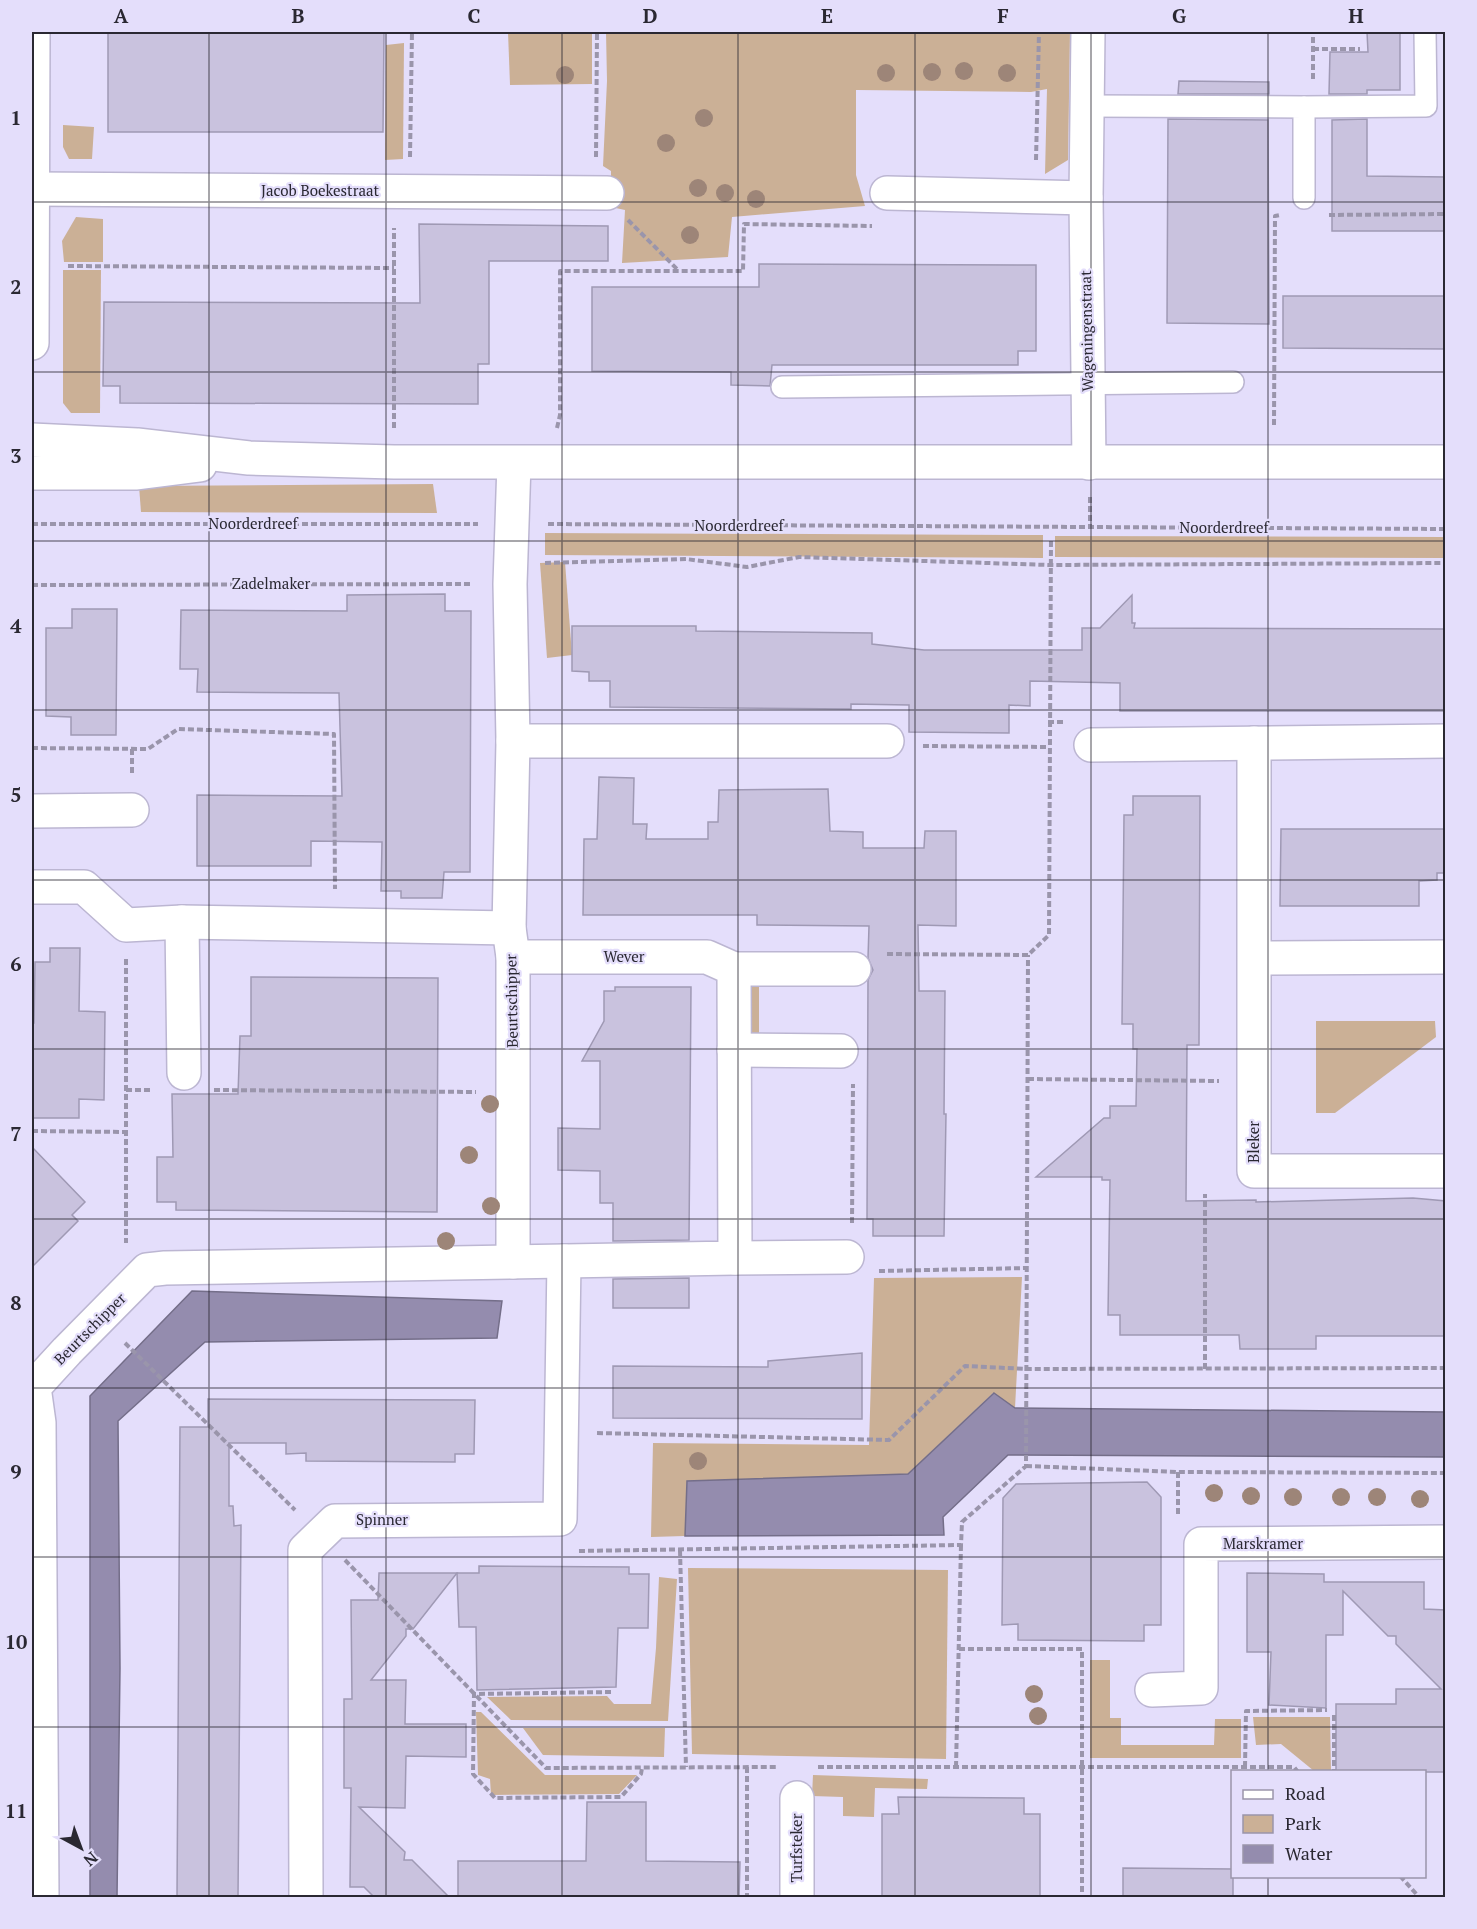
<svg xmlns="http://www.w3.org/2000/svg" width="1477" height="1929" viewBox="0 0 1477 1929" font-family="'PT Serif',serif">
  <rect width="100%" height="100%" fill="#e4defb"/>
  <g fill="#cbb096">
    <path d="M 508,32 L 592,32 L 592,84 L 510,85 Z"/>
    <path d="M 606,32 L 1070,32 L 1068,160 L 1045,174 L 1047,89 L 1031,92 L 856,90 L 856,175 L 865,206 L 732,217 L 728,257 L 622,263 L 625,210 L 611,207 L 611,171 L 603,166 L 607,81 Z"/>
    <path d="M 404,43 L 403,159 L 385,160 L 386,45 Z"/>
    <path d="M 63,125 L 94,127 L 92,159 L 69,159 L 63,147 Z"/>
    <path d="M 76,217 L 103,219 L 103,262 L 64,262 L 62,241 Z"/>
    <path d="M 63,270 L 101,270 L 100,413 L 71,413 L 63,403 Z"/>
    <path d="M 433,484 L 437,513 L 141,512 L 139,486 Z"/>
    <path d="M 545,533 L 1043,535 L 1043,558 L 545,555 Z"/>
    <path d="M 1055,536 L 1445,537 L 1445,558 L 1055,557 Z"/>
    <path d="M 565,562 L 572,655 L 547,658 L 540,563 Z"/>
    <path d="M 759,981 L 759,1034 L 758,1035 L 750,1034 L 745,986 Z"/>
    <path d="M 1316,1021 L 1435,1021 L 1436,1037 L 1335,1113 L 1316,1113 Z"/>
    <path d="M 1022,1277 L 1015,1408 L 993,1393 L 908,1474 L 687,1481 L 685,1536 L 651,1537 L 653,1443 L 869,1445 L 874,1278 Z"/>
    <path d="M 688,1568 L 948,1570 L 946,1759 L 692,1754 Z"/>
    <path d="M 659,1577 L 677,1579 L 668,1721 L 511,1720 L 487,1697 L 607,1696 L 614,1704 L 651,1704 L 656,1648 Z"/>
    <path d="M 1090,1660 L 1110,1660 L 1110,1718 L 1121,1718 L 1121,1745 L 1214,1745 L 1215,1719 L 1241,1719 L 1241,1758 L 1090,1758 Z"/>
    <path d="M 476,1712 L 481,1712 L 545,1775 L 637,1775 L 619,1794 L 491,1795 L 490,1779 L 478,1775 Z"/>
    <path d="M 1253,1717 L 1330,1717 L 1331,1771 L 1314,1771 L 1281,1744 L 1256,1745 Z"/>
    <path d="M 523,1728 L 665,1728 L 664,1757 L 543,1755 Z"/>
    <path d="M 813,1775 L 928,1779 L 927,1789 L 875,1788 L 874,1817 L 843,1816 L 843,1797 L 812,1796 Z"/>
  </g>
  <g fill="#948cae" stroke="#746e89" stroke-width="1.5">
    <path d="M 192,1291 L 502,1301 L 497,1338 L 205,1342 L 118,1421 L 120,1668 L 117,1897 L 90,1897 L 90,1396 Z"/>
    <path d="M 994,1393 L 1015,1408 L 1445,1412 L 1445,1457 L 1008,1455 L 943,1517 L 944,1535 L 685,1536 L 687,1481 L 908,1474 Z"/>
  </g>
  <g fill="#c9c2de" stroke="#9f99b4" stroke-width="1.5">
    <path d="M 108,32 L 384,32 L 383,132 L 108,132 Z"/>
    <path d="M 1367,32 L 1400,32 L 1400,90 L 1367,90 L 1367,94 L 1329,94 L 1330,52 L 1368,52 Z"/>
    <path d="M 1179,81 L 1269,82 L 1269,94 L 1178,94 Z"/>
    <path d="M 1168,119 L 1268,120 L 1269,324 L 1167,323 Z"/>
    <path d="M 1367,119 L 1367,176 L 1446,177 L 1444,231 L 1332,231 L 1332,120 Z"/>
    <path d="M 419,224 L 608,226 L 608,261 L 489,261 L 489,364 L 478,364 L 478,404 L 120,403 L 120,386 L 103,386 L 104,302 L 420,303 Z"/>
    <path d="M 759,264 L 1036,265 L 1036,351 L 1018,351 L 1018,365 L 772,365 L 770,386 L 731,385 L 731,372 L 592,371 L 592,287 L 759,287 Z"/>
    <path d="M 1283,296 L 1446,296 L 1446,349 L 1283,348 Z"/>
    <path d="M 445,594 L 445,611 L 471,611 L 470,872 L 444,872 L 442,898 L 401,898 L 401,891 L 381,891 L 382,842 L 311,841 L 311,866 L 197,866 L 197,795 L 342,796 L 339,693 L 197,692 L 198,669 L 180,669 L 181,610 L 347,611 L 347,595 Z"/>
    <path d="M 1132,595 L 1132,623 L 1135,623 L 1134,628 L 1446,629 L 1446,711 L 1120,711 L 1120,683 L 1030,681 L 1030,706 L 1009,705 L 1009,733 L 909,732 L 909,705 L 851,704 L 851,709 L 610,707 L 610,681 L 589,681 L 589,672 L 572,671 L 572,626 L 696,626 L 696,631 L 872,633 L 872,644 L 924,650 L 1082,650 L 1082,628 L 1100,628 Z"/>
    <path d="M 72,609 L 117,609 L 116,735 L 71,735 L 71,717 L 46,716 L 46,628 L 72,628 Z"/>
    <path d="M 599,777 L 634,778 L 633,824 L 647,824 L 646,839 L 708,839 L 708,822 L 718,822 L 719,790 L 828,789 L 830,831 L 863,832 L 863,848 L 924,848 L 925,831 L 956,831 L 956,926 L 918,925 L 919,991 L 945,991 L 944,1114 L 946,1114 L 944,1236 L 873,1236 L 873,1219 L 867,1219 L 868,980 L 873,970 L 868,958 L 869,926 L 757,925 L 757,915 L 583,915 L 584,839 L 597,839 Z"/>
    <path d="M 1133,796 L 1200,796 L 1199,1045 L 1187,1045 L 1186,1201 L 1256,1200 L 1256,1202 L 1413,1198 L 1446,1201 L 1446,1336 L 1316,1336 L 1316,1349 L 1240,1349 L 1239,1335 L 1120,1335 L 1120,1315 L 1108,1315 L 1110,1180 L 1102,1180 L 1102,1177 L 1036,1177 L 1104,1118 L 1110,1118 L 1110,1106 L 1136,1106 L 1137,1049 L 1133,1049 L 1133,1024 L 1122,1024 L 1124,815 L 1133,815 Z"/>
    <path d="M 1281,829 L 1446,829 L 1446,873 L 1437,873 L 1437,880 L 1419,881 L 1419,906 L 1280,906 Z"/>
    <path d="M 50,948 L 80,948 L 79,1011 L 105,1012 L 104,1100 L 79,1099 L 79,1118 L 32,1118 L 32,1023 L 34,1023 L 35,962 L 50,962 Z"/>
    <path d="M 251,977 L 438,978 L 437,1212 L 176,1210 L 176,1202 L 157,1202 L 157,1157 L 173,1157 L 172,1094 L 238,1094 L 240,1036 L 251,1036 Z"/>
    <path d="M 615,987 L 691,987 L 689,1240 L 613,1241 L 613,1203 L 600,1203 L 600,1171 L 558,1170 L 558,1128 L 600,1129 L 600,1061 L 582,1061 L 604,1021 L 604,991 L 615,991 Z"/>
    <path d="M 32,1147 L 85,1202 L 72,1215 L 78,1221 L 32,1267 Z"/>
    <path d="M 689,1278 L 689,1308 L 613,1308 L 613,1279 Z"/>
    <path d="M 862,1353 L 862,1419 L 613,1418 L 613,1366 L 768,1367 L 768,1361 Z"/>
    <path d="M 208,1399 L 475,1400 L 474,1454 L 455,1454 L 455,1462 L 306,1461 L 306,1453 L 286,1454 L 286,1443 L 229,1443 L 229,1506 L 233,1506 L 234,1526 L 241,1525 L 238,1898 L 177,1898 L 180,1427 L 208,1427 Z"/>
    <path d="M 1147,1482 L 1161,1497 L 1161,1625 L 1144,1625 L 1144,1641 L 1018,1640 L 1018,1624 L 1002,1625 L 1003,1498 L 1016,1484 Z"/>
    <path d="M 479,1566 L 629,1567 L 629,1574 L 649,1574 L 648,1628 L 618,1628 L 616,1687 L 477,1690 L 476,1627 L 459,1627 L 457,1573 L 479,1573 Z"/>
    <path d="M 379,1573 L 457,1573 L 413,1629 L 406,1629 L 406,1636 L 371,1680 L 406,1680 L 405,1724 L 466,1724 L 466,1757 L 406,1756 L 405,1808 L 359,1807 L 405,1852 L 404,1860 L 412,1860 L 450,1898 L 375,1898 L 364,1887 L 350,1887 L 351,1788 L 344,1788 L 344,1699 L 352,1699 L 351,1600 L 378,1600 Z"/>
    <path d="M 1247,1573 L 1324,1574 L 1324,1582 L 1424,1582 L 1424,1609 L 1446,1610 L 1446,1772 L 1336,1772 L 1336,1704 L 1396,1704 L 1396,1689 L 1441,1689 L 1396,1644 L 1396,1636 L 1388,1636 L 1343,1591 L 1343,1635 L 1326,1635 L 1326,1708 L 1269,1705 L 1271,1652 L 1247,1652 Z"/>
    <path d="M 898,1797 L 1024,1798 L 1024,1814 L 1040,1814 L 1040,1898 L 882,1898 L 882,1814 L 899,1814 Z"/>
    <path d="M 587,1802 L 646,1802 L 646,1861 L 740,1862 L 739,1898 L 458,1898 L 458,1861 L 586,1861 Z"/>
    <path d="M 1123,1868 L 1233,1869 L 1233,1898 L 1123,1898 Z"/>
  </g>
  <g fill="none" stroke-linecap="round" stroke-linejoin="round">
    <g stroke="#bcb6d2" stroke-width="24">
      <g id="service">
        <path d="M 1087,106 L 1304,107 L 1304,198"/>
        <path d="M 1304,107 L 1426,106 L 1425,32"/>
        <path d="M 782,387 L 1233,382"/>
      </g>
    </g>
    <g stroke="#bcb6d2" stroke-width="36">
      <g id="minor">
        <path d="M 1088,32 L 1086,198 L 1089,463"/>
        <path d="M 32,189 L 607,193"/>
        <path d="M 887,193 L 1086,198"/>
        <path d="M 32,343 L 33,32"/>
        <path d="M 513,741 L 887,741"/>
        <path d="M 1254,743 L 1254,1171 L 1446,1171"/>
        <path d="M 1091,745 L 1446,741"/>
        <path d="M 32,811 L 132,810"/>
        <path d="M 32,887 L 84,887 L 126,925 L 182,922 L 509,928"/>
        <path d="M 182,922 L 184,1073"/>
        <path d="M 1255,958 L 1446,957"/>
        <path d="M 734,969 L 854,969"/>
        <path d="M 734,1050 L 841,1051"/>
        <path d="M 735,1258 L 847,1257"/>
        <path d="M 513,1262 L 513,957 L 509,928 L 513,741 L 510,584 L 514,463"/>
        <path d="M 1152,1690 L 1201,1688 L 1201,1544 L 1446,1542"/>
        <path d="M 797,1798 L 797,1898"/>
        <path d="M 42,1898 L 39,1423 L 34,1387 L 67,1351 L 147,1270 L 165,1268 L 735,1258 L 734,969 L 707,957 L 513,957"/>
        <path d="M 306,1898 L 305,1550 L 335,1521 L 560,1519 L 564,1261"/>
      </g>
    </g>
    <g stroke="#bcb6d2" stroke-width="36">
      <g id="tertiary">
        <path d="M 32,440 L 137,445 L 249,458 L 394,462 L 1446,462"/>
        <path d="M 32,473 L 137,473 L 200,465"/>
      </g>
    </g>
    <g stroke="#9a95ab" stroke-width="4" stroke-dasharray="6 3" stroke-linecap="butt">
      <path d="M 1313,49 L 1360,49"/>
      <path d="M 1313,79 L 1313,32"/>
      <path d="M 410,157 L 412,32"/>
      <path d="M 596,157 L 597,32"/>
      <path d="M 1036,160 L 1039,32"/>
      <path d="M 1329,215 L 1446,214"/>
      <path d="M 628,220 L 678,270"/>
      <path d="M 68,266 L 394,268"/>
      <path d="M 1274,425 L 1275,216 L 1280,215"/>
      <path d="M 394,428 L 394,228"/>
      <path d="M 557,428 L 560,415 L 560,271 L 743,271 L 744,224 L 872,226"/>
      <path d="M 1090,497 L 1090,528"/>
      <path d="M 32,524 L 478,524"/>
      <path d="M 548,524 L 1446,529"/>
      <path d="M 545,563 L 686,559 L 747,567 L 799,557 L 1050,565 L 1446,563"/>
      <path d="M 32,585 L 473,584"/>
      <path d="M 1048,722 L 1063,722"/>
      <path d="M 923,746 L 1048,747"/>
      <path d="M 32,748 L 148,749 L 178,729 L 334,734 L 335,889"/>
      <path d="M 132,749 L 132,775"/>
      <path d="M 887,954 L 1028,955 L 1049,935 L 1051,538"/>
      <path d="M 126,959 L 126,1243"/>
      <path d="M 1028,1079 L 1219,1081"/>
      <path d="M 126,1090 L 152,1090"/>
      <path d="M 214,1090 L 476,1092"/>
      <path d="M 32,1131 L 126,1132"/>
      <path d="M 852,1223 L 853,1084"/>
      <path d="M 879,1271 L 1028,1268"/>
      <path d="M 125,1343 L 295,1510"/>
      <path d="M 1205,1369 L 1205,1194"/>
      <path d="M 597,1433 L 889,1440 L 965,1366 L 1028,1369 L 1446,1368"/>
      <path d="M 1026,1466 L 1178,1472 L 1446,1473"/>
      <path d="M 1178,1472 L 1178,1516"/>
      <path d="M 680,1550 L 686,1767"/>
      <path d="M 579,1551 L 961,1545 L 962,1522 L 1026,1466 L 1028,955"/>
      <path d="M 345,1560 L 546,1768 L 777,1767"/>
      <path d="M 959,1649 L 1082,1649 L 1082,1898"/>
      <path d="M 611,1692 L 474,1694 L 473,1774 L 495,1798 L 621,1797 L 641,1774 L 642,1768"/>
      <path d="M 1334,1715 L 1334,1772"/>
      <path d="M 747,1767 L 747,1898"/>
      <path d="M 818,1767 L 1294,1767 L 1298,1772"/>
      <path d="M 956,1767 L 961,1545"/>
      <path d="M 1245,1767 L 1246,1711 L 1327,1710"/>
      <path d="M 1400,1876 L 1420,1898"/>
    </g>
    <use href="#service" stroke="#fff" stroke-width="21"/>
    <use href="#minor" stroke="#fff" stroke-width="33"/>
    <use href="#tertiary" stroke="#fff" stroke-width="33"/>
  </g>
  <g fill="#9d8578">
    <circle cx="964" cy="71" r="9"/>
    <circle cx="932" cy="72" r="9"/>
    <circle cx="886" cy="73" r="9"/>
    <circle cx="1007" cy="73" r="9"/>
    <circle cx="565" cy="75" r="9"/>
    <circle cx="704" cy="118" r="9"/>
    <circle cx="666" cy="143" r="9"/>
    <circle cx="698" cy="188" r="9"/>
    <circle cx="725" cy="193" r="9"/>
    <circle cx="756" cy="199" r="9"/>
    <circle cx="690" cy="235" r="9"/>
    <circle cx="490" cy="1104" r="9"/>
    <circle cx="469" cy="1155" r="9"/>
    <circle cx="491" cy="1206" r="9"/>
    <circle cx="446" cy="1241" r="9"/>
    <circle cx="698" cy="1461" r="9"/>
    <circle cx="1214" cy="1493" r="9"/>
    <circle cx="1251" cy="1496" r="9"/>
    <circle cx="1293" cy="1497" r="9"/>
    <circle cx="1341" cy="1497" r="9"/>
    <circle cx="1377" cy="1497" r="9"/>
    <circle cx="1420" cy="1499" r="9"/>
    <circle cx="1034" cy="1694" r="9"/>
    <circle cx="1038" cy="1716" r="9"/>
  </g>
  <path fill="none" stroke="#2a2832" stroke-width="1.5" stroke-opacity="0.55" d="M 209,32 L 209,1898M 386,32 L 386,1898M 562,32 L 562,1898M 738,32 L 738,1898M 915,32 L 915,1898M 1091,32 L 1091,1898M 1268,32 L 1268,1772M 32,202 L 1446,202M 32,372 L 1446,372M 32,541 L 1446,541M 32,710 L 1446,710M 32,880 L 1446,880M 32,1049 L 1446,1049M 32,1219 L 1446,1219M 32,1388 L 1446,1388M 32,1557 L 1446,1557M 32,1727 L 1446,1727M 1268,1876 L 1268,1898"/>
  <g text-anchor="middle" stroke-width="4.5" stroke-linejoin="round" paint-order="stroke">
    <g font-size="15" fill="#2a2832" stroke="#e4defb">
      <text x="320" y="196">Jacob Boekestraat</text>
      <text transform="translate(1087 331) rotate(-91)" y="5">Wageningenstraat</text>
      <text x="253" y="529">Noorderdreef</text>
      <text x="739" y="531">Noorderdreef</text>
      <text x="1224" y="533">Noorderdreef</text>
      <text x="271" y="589">Zadelmaker</text>
      <text x="624" y="962">Wever</text>
      <text transform="translate(512 1001) rotate(-91)" y="5">Beurtschipper</text>
      <text transform="translate(1254 1142) rotate(-90)" y="5">Bleker</text>
      <text transform="translate(90 1329) rotate(-45)" y="5">Beurtschipper</text>
      <text x="382" y="1525">Spinner</text>
      <text x="1263" y="1549">Marskramer</text>
      <text transform="translate(797 1848) rotate(-90)" y="5">Turfsteker</text>
    </g>
  </g>
  <rect width="1477" height="1929" fill="none" stroke="#e4defb" stroke-width="66"/>
  <rect x="1231" y="1770" width="195" height="108" fill="#e4defb" stroke="#9a95ab" stroke-width="1.5"/>
  <rect x="1243" y="1790" width="30" height="9" fill="#ffffff" stroke="#9a95ab" stroke-width="1.5"/>
  <text x="1285" y="1800" font-size="18" fill="#2a2832">Road</text>
  <rect x="1243" y="1815" width="30" height="18" fill="#cbb096" stroke="#9a95ab" stroke-width="1.5"/>
  <text x="1285" y="1830" font-size="18" fill="#2a2832">Park</text>
  <rect x="1243" y="1845" width="30" height="18" fill="#948cae" stroke="#9a95ab" stroke-width="1.5"/>
  <text x="1285" y="1860" font-size="18" fill="#2a2832">Water</text>
  <g transform="translate(81 1848) rotate(139)" stroke="#e4defb" stroke-width="4.5" paint-order="stroke">
  <path d="M0-4.5L10 22L0 15L-10 22Z" fill="#2a2832"/>
  <text y="-9" font-size="16" font-weight="bold" text-anchor="middle" fill="#2a2832">N</text>
  </g>
  <rect x="33" y="33" width="1411" height="1863" fill="none" stroke="#2a2832" stroke-width="2"/>
  <g font-size="20" text-anchor="middle" font-weight="bold" fill="#2a2832">
    <text x="121" y="23">A</text>
    <text x="298" y="23">B</text>
    <text x="474" y="23">C</text>
    <text x="650" y="23">D</text>
    <text x="827" y="23">E</text>
    <text x="1003" y="23">F</text>
    <text x="1179" y="23">G</text>
    <text x="1356" y="23">H</text>
    <text x="16" y="125">1</text>
    <text x="16" y="294">2</text>
    <text x="16" y="463">3</text>
    <text x="16" y="633">4</text>
    <text x="16" y="802">5</text>
    <text x="16" y="971">6</text>
    <text x="16" y="1141">7</text>
    <text x="16" y="1310">8</text>
    <text x="16" y="1479">9</text>
    <text x="16" y="1649">10</text>
    <text x="16" y="1818">11</text>
  </g>
</svg>
